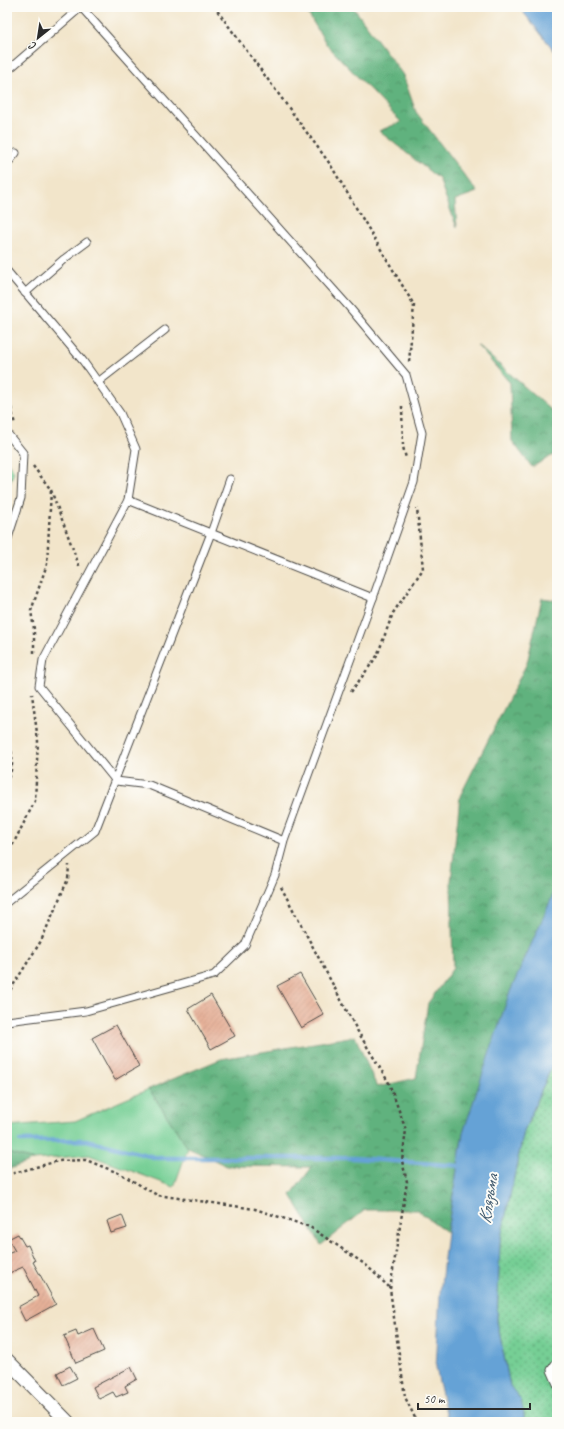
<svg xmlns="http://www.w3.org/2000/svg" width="564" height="1429" viewBox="0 0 564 1429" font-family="Caveat,sans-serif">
  <defs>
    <pattern id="forest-crowns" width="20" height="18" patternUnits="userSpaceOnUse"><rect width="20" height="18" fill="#60b27e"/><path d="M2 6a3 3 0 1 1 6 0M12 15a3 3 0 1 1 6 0" fill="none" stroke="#4f9167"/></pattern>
    <pattern id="garden-dots" width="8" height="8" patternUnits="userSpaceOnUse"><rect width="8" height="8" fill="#76cf95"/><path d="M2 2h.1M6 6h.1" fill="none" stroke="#61a87a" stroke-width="1.8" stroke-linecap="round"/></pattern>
    <pattern id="building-hatch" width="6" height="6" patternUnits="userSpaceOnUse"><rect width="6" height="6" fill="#e6b199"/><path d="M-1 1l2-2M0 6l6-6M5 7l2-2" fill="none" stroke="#c59884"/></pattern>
  </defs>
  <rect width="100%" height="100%" fill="#fdfcf7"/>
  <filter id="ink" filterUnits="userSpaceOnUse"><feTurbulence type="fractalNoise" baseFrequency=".025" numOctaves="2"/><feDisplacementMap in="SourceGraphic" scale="8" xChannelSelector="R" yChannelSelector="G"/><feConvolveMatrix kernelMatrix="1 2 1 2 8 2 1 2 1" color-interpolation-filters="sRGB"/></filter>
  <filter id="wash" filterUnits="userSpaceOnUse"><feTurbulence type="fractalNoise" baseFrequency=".012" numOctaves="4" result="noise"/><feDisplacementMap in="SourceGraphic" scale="16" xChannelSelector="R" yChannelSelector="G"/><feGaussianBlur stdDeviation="0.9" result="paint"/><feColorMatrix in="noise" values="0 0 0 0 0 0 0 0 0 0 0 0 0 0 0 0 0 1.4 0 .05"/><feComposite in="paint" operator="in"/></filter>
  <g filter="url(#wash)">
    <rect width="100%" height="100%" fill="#f2e5ca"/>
    <g fill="#76cf95" stroke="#507d60">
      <path d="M 7,461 L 14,472 L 7,491 Z"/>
      <path d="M 149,1089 L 188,1148 L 174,1187 L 89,1155 L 34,1160 L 7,1153 L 7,1126 L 75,1121 Z"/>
    </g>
    <g fill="url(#forest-crowns)" stroke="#466e54">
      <path d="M 304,7 L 353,7 L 403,75 L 416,112 L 477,192 L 455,200 L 457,228 L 439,179 L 379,131 L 401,122 L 327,45 Z"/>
      <path d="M 477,345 L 557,415 L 555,454 L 532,467 L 512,441 L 510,383 Z"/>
      <path d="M 542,598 L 557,600 L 557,886 L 463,1133 L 447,1232 L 417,1210 L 365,1210 L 321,1245 L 291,1195 L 312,1167 L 227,1166 L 188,1148 L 149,1089 L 221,1059 L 355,1036 L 377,1087 L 416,1078 L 428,1003 L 453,968 L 451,881 L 460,796 L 527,663 Z"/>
      <path d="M 7,1153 L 34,1160 L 7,1170 Z"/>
    </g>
    <path fill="url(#garden-dots)" stroke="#507d60" d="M 557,1054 L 557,1422 L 524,1422 L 524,1414 L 510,1386 L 497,1321 L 500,1242 L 524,1131 Z"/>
    <g fill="#65a2d6" stroke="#486680">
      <path d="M 519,7 L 557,7 L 557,54 Z"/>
      <path d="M 557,886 L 557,1054 L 524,1131 L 500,1242 L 497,1321 L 510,1386 L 521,1400 L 524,1414 L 524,1422 L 448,1422 L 436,1368 L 440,1293 L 447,1232 L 463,1133 L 509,994 Z"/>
    </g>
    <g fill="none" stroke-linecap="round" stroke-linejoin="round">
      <path stroke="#65a2d6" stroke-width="4.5" d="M 20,1141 L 86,1140 L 158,1158 L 353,1158 L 462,1166"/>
    </g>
    <g id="blocks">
      <g fill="url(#building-hatch)">
        <path d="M 300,974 L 324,1015 L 301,1028 L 277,986 Z"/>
        <path d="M 211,995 L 235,1036 L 211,1049 L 188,1009 Z"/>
        <path d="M 116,1025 L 139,1066 L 115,1080 L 92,1038 Z"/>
        <path d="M 122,1215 L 127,1228 L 111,1233 L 107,1221 Z"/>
        <path d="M 18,1234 L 25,1246 L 28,1245 L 35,1261 L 33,1262 L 56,1304 L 25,1321 L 18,1307 L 38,1296 L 23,1267 L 7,1274 L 7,1254 L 15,1251 L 8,1239 Z"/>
        <path d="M 94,1329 L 104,1351 L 76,1363 L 64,1336 L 76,1331 L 78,1336 Z"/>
        <path d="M 70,1366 L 77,1378 L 63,1385 L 57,1373 Z"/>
        <path d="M 131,1367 L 137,1379 L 125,1386 L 128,1392 L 116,1397 L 113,1392 L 99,1399 L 93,1387 Z"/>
      </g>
    </g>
  </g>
  <g filter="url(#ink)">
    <use href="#blocks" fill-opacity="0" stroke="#494743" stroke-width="1"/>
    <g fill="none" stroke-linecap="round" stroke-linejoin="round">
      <g stroke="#494743" stroke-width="9">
        <g id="lane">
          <path d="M 81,7 L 349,307 L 406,375 L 422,433 L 414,482 L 373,598"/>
          <path d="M 7,71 L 81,7"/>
          <path d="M 7,164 L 16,153"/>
          <path d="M 7,271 L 83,361 L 120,413 L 136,449 L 128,500"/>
          <path d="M 25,293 L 64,259 L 87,242"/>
          <path d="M 98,382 L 165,330"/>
          <path d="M 7,433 L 23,453 L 21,498 L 7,541"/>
          <path d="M 7,902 L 95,831 L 211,533 L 230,479"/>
          <path d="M 7,1021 L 86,1011 L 214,975 L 245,945 L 275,875 L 284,841 L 373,598 L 128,500 L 43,660 L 39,686 L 116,781 L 149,785 L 284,841"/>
          <path d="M 557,1361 L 551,1370 L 557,1384"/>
        </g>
      </g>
      <g stroke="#494743" stroke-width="15">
        <path id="street" d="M 7,1360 L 68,1422"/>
      </g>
      <g stroke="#494743" stroke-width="2.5" stroke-dasharray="3 3" stroke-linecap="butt">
        <path d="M 213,7 L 216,9 L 330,164 L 414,305 L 409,362"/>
        <path d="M 7,390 L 15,425"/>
        <path d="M 402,406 L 403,447 L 406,458"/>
        <path d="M 33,466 L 51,490 L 80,568"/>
        <path d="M 7,476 L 11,482"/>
        <path d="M 34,653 L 34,629 L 31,611 L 47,564 L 51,490"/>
        <path d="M 351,692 L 377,656 L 393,613 L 423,569 L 417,508"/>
        <path d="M 7,740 C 14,752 14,768 7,780"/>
        <path d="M 7,856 L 35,801 L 38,741 L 32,694"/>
        <path d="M 281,887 L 357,1030 L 389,1083 L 406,1130 L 402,1161 L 407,1182 L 390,1289 L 405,1397 L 417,1422"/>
        <path d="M 7,995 L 41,941 L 68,879 L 69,865"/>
        <path d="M 7,1175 L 58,1161 L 86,1160 L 121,1174 L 157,1195 L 255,1209 L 310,1227 L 366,1265 L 390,1288"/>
      </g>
      <use href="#lane" stroke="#fff" stroke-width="7"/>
      <use href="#street" stroke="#fff" stroke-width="13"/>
    </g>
  </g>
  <g text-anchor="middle" stroke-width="4" stroke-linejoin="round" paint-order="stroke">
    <g font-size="18" font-style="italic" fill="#425b6f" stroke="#fdfcf7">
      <text transform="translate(488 1199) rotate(-81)" y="6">Клязьма</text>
    </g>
  </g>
  <rect width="564" height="1429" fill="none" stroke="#fdfcf7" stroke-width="24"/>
  <g transform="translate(38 38) rotate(210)" stroke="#fdfcf7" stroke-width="3" paint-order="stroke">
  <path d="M0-3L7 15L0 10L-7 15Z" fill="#2b2b2b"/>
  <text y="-6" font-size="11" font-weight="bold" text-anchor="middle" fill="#2b2b2b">С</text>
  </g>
  <path d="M418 1403v6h112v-6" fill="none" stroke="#2b2b2b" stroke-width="2"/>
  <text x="424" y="1403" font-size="12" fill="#2b2b2b" stroke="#fdfcf7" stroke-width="3" paint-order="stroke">50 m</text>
</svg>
